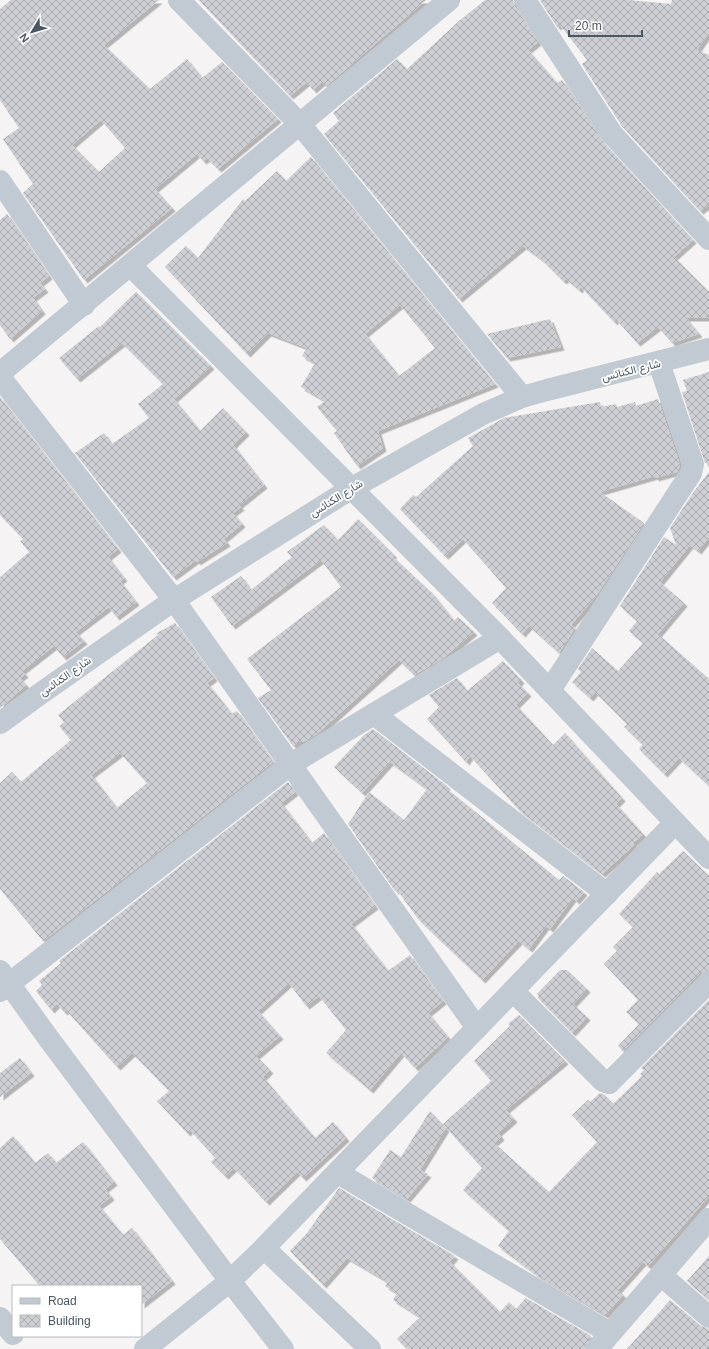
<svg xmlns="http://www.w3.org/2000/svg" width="709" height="1349" viewBox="0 0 709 1349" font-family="Arial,Vazirmatn,sans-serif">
  <defs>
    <pattern id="building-cross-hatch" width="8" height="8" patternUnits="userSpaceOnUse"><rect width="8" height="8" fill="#cdcfd5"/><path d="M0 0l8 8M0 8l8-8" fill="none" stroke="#a8abb0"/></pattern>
    <filter id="shadow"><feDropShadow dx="3.5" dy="3.5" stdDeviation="0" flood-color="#0004"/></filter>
  </defs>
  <rect width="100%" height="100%" fill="#f5f3f3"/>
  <g fill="url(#building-cross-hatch)" fill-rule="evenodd" filter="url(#shadow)">
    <path d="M 11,0 L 159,0 L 104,45 L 150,89 L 187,59 L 202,78 L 222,62 L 278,119 L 218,169 L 207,158 L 203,161 L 197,154 L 155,189 L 172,208 L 84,280 L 23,193 L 33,184 L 3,139 L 19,128 L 0,100 L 0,9 ZM 101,120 L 125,148 L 99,172 L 72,145 Z"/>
    <path d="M 199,0 L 426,0 L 326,86 L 322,82 L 313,90 L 307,82 L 290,96 Z"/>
    <path d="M 485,0 L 513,0 L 515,7 L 538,42 L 528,50 L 557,83 L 562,80 L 603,142 L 693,240 L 674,257 L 709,292 L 709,318 L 686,318 L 699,334 L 672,343 L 658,327 L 637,343 L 616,319 L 614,322 L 581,287 L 579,290 L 566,279 L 563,281 L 542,260 L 523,246 L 459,299 L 324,134 L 339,121 L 333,113 L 397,59 L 407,69 L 459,21 Z"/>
    <path d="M 540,0 L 628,0 L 671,4 L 672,0 L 709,0 L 709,32 L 697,50 L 709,55 L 709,204 L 700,211 L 622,126 L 582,64 L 587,60 L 560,25 L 557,27 Z"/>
    <path d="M 311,157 L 495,384 L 378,431 L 383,448 L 357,466 L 334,433 L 337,431 L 317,407 L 325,401 L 301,387 L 315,363 L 302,356 L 307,348 L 268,333 L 247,354 L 165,267 L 186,246 L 198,258 L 243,199 L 245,201 L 277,171 L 286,181 ZM 400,305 L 435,348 L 399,376 L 365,334 Z"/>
    <path d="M 7,214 L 49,276 L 40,283 L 45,289 L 33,298 L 42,311 L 10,339 L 0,325 L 0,220 Z"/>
    <path d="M 136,292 L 211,366 L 174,399 L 200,431 L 223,408 L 246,432 L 233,445 L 264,485 L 239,505 L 241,507 L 233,513 L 242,524 L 224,539 L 227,543 L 197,562 L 196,560 L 173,577 L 75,453 L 104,433 L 112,444 L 149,418 L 138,404 L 163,384 L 122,343 L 77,379 L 59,358 L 99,326 L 100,327 Z"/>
    <path d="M 550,319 L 561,347 L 507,358 L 487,334 Z"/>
    <path d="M 709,372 L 709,462 L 705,463 L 682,392 L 687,391 L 683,380 Z"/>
    <path d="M 0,397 L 118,549 L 108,557 L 124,578 L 120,581 L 136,602 L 116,617 L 109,607 L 76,632 L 84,641 L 63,657 L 54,646 L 22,671 L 25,674 L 20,678 L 26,685 L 0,708 L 0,577 L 29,552 L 20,541 L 23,539 L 0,515 Z"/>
    <path d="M 658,399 L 680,465 L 679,468 L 677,472 L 655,478 L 655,476 L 600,492 L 644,523 L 596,596 L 571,625 L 575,628 L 559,653 L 529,626 L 522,634 L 492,603 L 506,588 L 463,539 L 445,556 L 400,509 L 413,495 L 416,497 L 473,446 L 468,438 L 504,418 L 600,402 L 601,407 L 616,404 L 617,407 L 635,402 L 636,406 Z"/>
    <path d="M 709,472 L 709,537 L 698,551 L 690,545 L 660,582 L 684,603 L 658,634 L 709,679 L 709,786 L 679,758 L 664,774 L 639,749 L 643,745 L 624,727 L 627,724 L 595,692 L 590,698 L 572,682 L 581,672 L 578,669 L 592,648 L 618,671 L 643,643 L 629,631 L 637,621 L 620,606 L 664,537 L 676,545 L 670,528 L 695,490 Z"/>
    <path d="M 358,519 L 394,555 L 392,556 L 432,593 L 454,621 L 458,617 L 474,632 L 442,659 L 414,675 L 399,660 L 318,733 L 303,742 L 298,742 L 293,746 L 258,698 L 271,690 L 247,659 L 341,587 L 321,560 L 232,626 L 211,597 L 241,576 L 251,590 L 292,557 L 287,552 L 324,525 L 338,540 Z"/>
    <path d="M 175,623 L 214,678 L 207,683 L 232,714 L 237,711 L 273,762 L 43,941 L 0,889 L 0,783 L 12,772 L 21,782 L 71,740 L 59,726 L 64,722 L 58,715 L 158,635 L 157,633 ZM 120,753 L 147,783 L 117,808 L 91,775 Z"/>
    <path d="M 503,661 L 521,680 L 518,683 L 528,693 L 516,705 L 553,745 L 565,733 L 622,798 L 616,804 L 643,834 L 633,843 L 634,845 L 602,874 L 520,811 L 470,756 L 466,762 L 427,719 L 439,707 L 429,695 L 457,678 L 467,691 Z"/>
    <path d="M 373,729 L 447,786 L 446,788 L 559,880 L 563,876 L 584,892 L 576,901 L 573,898 L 550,929 L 546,926 L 529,949 L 519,941 L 482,980 L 419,920 L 397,890 L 395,891 L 348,824 L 369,792 L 404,820 L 427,789 L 390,762 L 362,793 L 334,767 L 364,735 Z"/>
    <path d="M 288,782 L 295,792 L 281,803 L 312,843 L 324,833 L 375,906 L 351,924 L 388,971 L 410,955 L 443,1001 L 428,1013 L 448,1037 L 415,1068 L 401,1053 L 370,1090 L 326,1053 L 346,1030 L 319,996 L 306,1006 L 289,983 L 258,1011 L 280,1036 L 256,1056 L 270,1070 L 263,1077 L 315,1138 L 333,1122 L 346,1138 L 303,1178 L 297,1172 L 266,1202 L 234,1168 L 225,1176 L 211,1162 L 215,1158 L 190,1130 L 187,1133 L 157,1101 L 169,1091 L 132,1053 L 117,1067 L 66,1010 L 64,1012 L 57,1004 L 51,1010 L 36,991 L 42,985 L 39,981 L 61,963 L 59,961 Z"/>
    <path d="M 683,851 L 709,876 L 709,970 L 700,973 L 623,1051 L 618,1046 L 639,1024 L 626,1012 L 638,1000 L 604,964 L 617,951 L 613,947 L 633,927 L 619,914 L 657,872 L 659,874 Z"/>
    <path d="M 560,970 L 567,970 L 587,989 L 573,1004 L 587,1017 L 572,1033 L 538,998 L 539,996 L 537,994 Z"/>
    <path d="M 709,1000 L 709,1196 L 648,1266 L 643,1262 L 618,1290 L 623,1295 L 605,1315 L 538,1276 L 498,1246 L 509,1231 L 463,1190 L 482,1168 L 443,1124 L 491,1081 L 474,1061 L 510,1026 L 508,1024 L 519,1015 L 565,1061 L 506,1110 L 514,1119 L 498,1133 L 501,1137 L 494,1143 L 549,1192 L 597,1142 L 572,1115 L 588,1100 L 590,1102 L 600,1093 L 605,1095 L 613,1104 L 642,1076 L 640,1074 L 644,1070 L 641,1068 Z"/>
    <path d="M 20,1058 L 31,1073 L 0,1097 L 0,1073 Z"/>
    <path d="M 430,1111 L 446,1128 L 420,1170 L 428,1174 L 407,1199 L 372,1178 L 390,1150 L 401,1157 Z"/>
    <path d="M 13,1136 L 35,1163 L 48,1153 L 56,1163 L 83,1142 L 114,1182 L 105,1189 L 111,1197 L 99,1206 L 123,1235 L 132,1228 L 172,1281 L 141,1305 L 141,1286 L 40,1286 L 0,1239 L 0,1148 Z"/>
    <path d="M 339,1188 L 455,1256 L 450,1262 L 500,1312 L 509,1302 L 516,1309 L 526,1298 L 591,1336 L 585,1349 L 407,1349 L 397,1339 L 420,1317 L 393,1300 L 397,1293 L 385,1286 L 388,1282 L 347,1258 L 323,1285 L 290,1251 L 307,1233 Z"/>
    <path d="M 709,1256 L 709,1300 L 687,1281 Z"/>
    <path d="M 670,1300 L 701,1326 L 709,1329 L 709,1349 L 627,1349 Z"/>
  </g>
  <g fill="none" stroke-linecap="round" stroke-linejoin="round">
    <g stroke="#c1cad2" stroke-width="22">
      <path d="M 179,0 L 299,123 L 522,397"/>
      <path d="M 525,0 L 612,134 L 709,239"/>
      <path d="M 0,181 L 84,305"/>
      <path d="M 131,266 L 500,638 L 709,858"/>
      <path d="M 0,373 L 449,0"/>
      <path d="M 0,377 L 174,600 L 477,1028"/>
      <path d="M 550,690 L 691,473 L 693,464 L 659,363"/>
      <path d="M 374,714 L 607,894"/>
      <path d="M 0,723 L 37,696 L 174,600 L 352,488 L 483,414 L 522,397 L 547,390 L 709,349"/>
      <path d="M 0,991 L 291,764 L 500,638"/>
      <path d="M 513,991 L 603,1081 L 609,1083 L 709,982"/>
      <path d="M 338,1173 L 610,1333"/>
      <path d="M 264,1248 L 370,1349"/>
      <path d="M 661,1275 L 709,1317"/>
      <path d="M 0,1318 L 13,1334"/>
      <path d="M 145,1349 L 230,1281 L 264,1248 L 675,823"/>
      <path d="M 597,1349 L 709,1219"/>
    </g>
    <path stroke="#c1cad2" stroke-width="22" d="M 0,971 L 49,1039 L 230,1281 L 283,1349"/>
  </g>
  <g text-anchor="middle" stroke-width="3.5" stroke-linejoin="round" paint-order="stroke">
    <g font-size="11" fill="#4a5661" stroke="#fff">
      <text transform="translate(631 370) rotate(-14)" y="4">شارع الكنائس</text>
      <text transform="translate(336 498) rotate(-32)" y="4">شارع الكنائس</text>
      <text transform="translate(65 676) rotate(-35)" y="4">شارع الكنائس</text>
    </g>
  </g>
  <rect x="12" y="1285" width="130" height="52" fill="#ffffff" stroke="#b7bbc0"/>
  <rect x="20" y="1298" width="20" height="6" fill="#c1cad2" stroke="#b7bbc0"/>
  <text x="48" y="1305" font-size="12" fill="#4a5661">Road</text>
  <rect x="20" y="1315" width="20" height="12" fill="url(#building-cross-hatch)" stroke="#b7bbc0"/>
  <text x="48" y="1325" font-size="12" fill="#4a5661">Building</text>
  <g transform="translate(32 32) rotate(232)" stroke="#ffffff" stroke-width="3" paint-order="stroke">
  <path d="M0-3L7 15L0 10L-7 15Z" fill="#4a5661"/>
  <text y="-6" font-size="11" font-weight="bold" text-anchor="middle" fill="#4a5661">N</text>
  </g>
  <path d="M569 30v6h73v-6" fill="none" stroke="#4a5661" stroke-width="2"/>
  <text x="575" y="30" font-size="12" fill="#4a5661" stroke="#ffffff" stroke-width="3" paint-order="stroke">20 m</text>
</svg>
